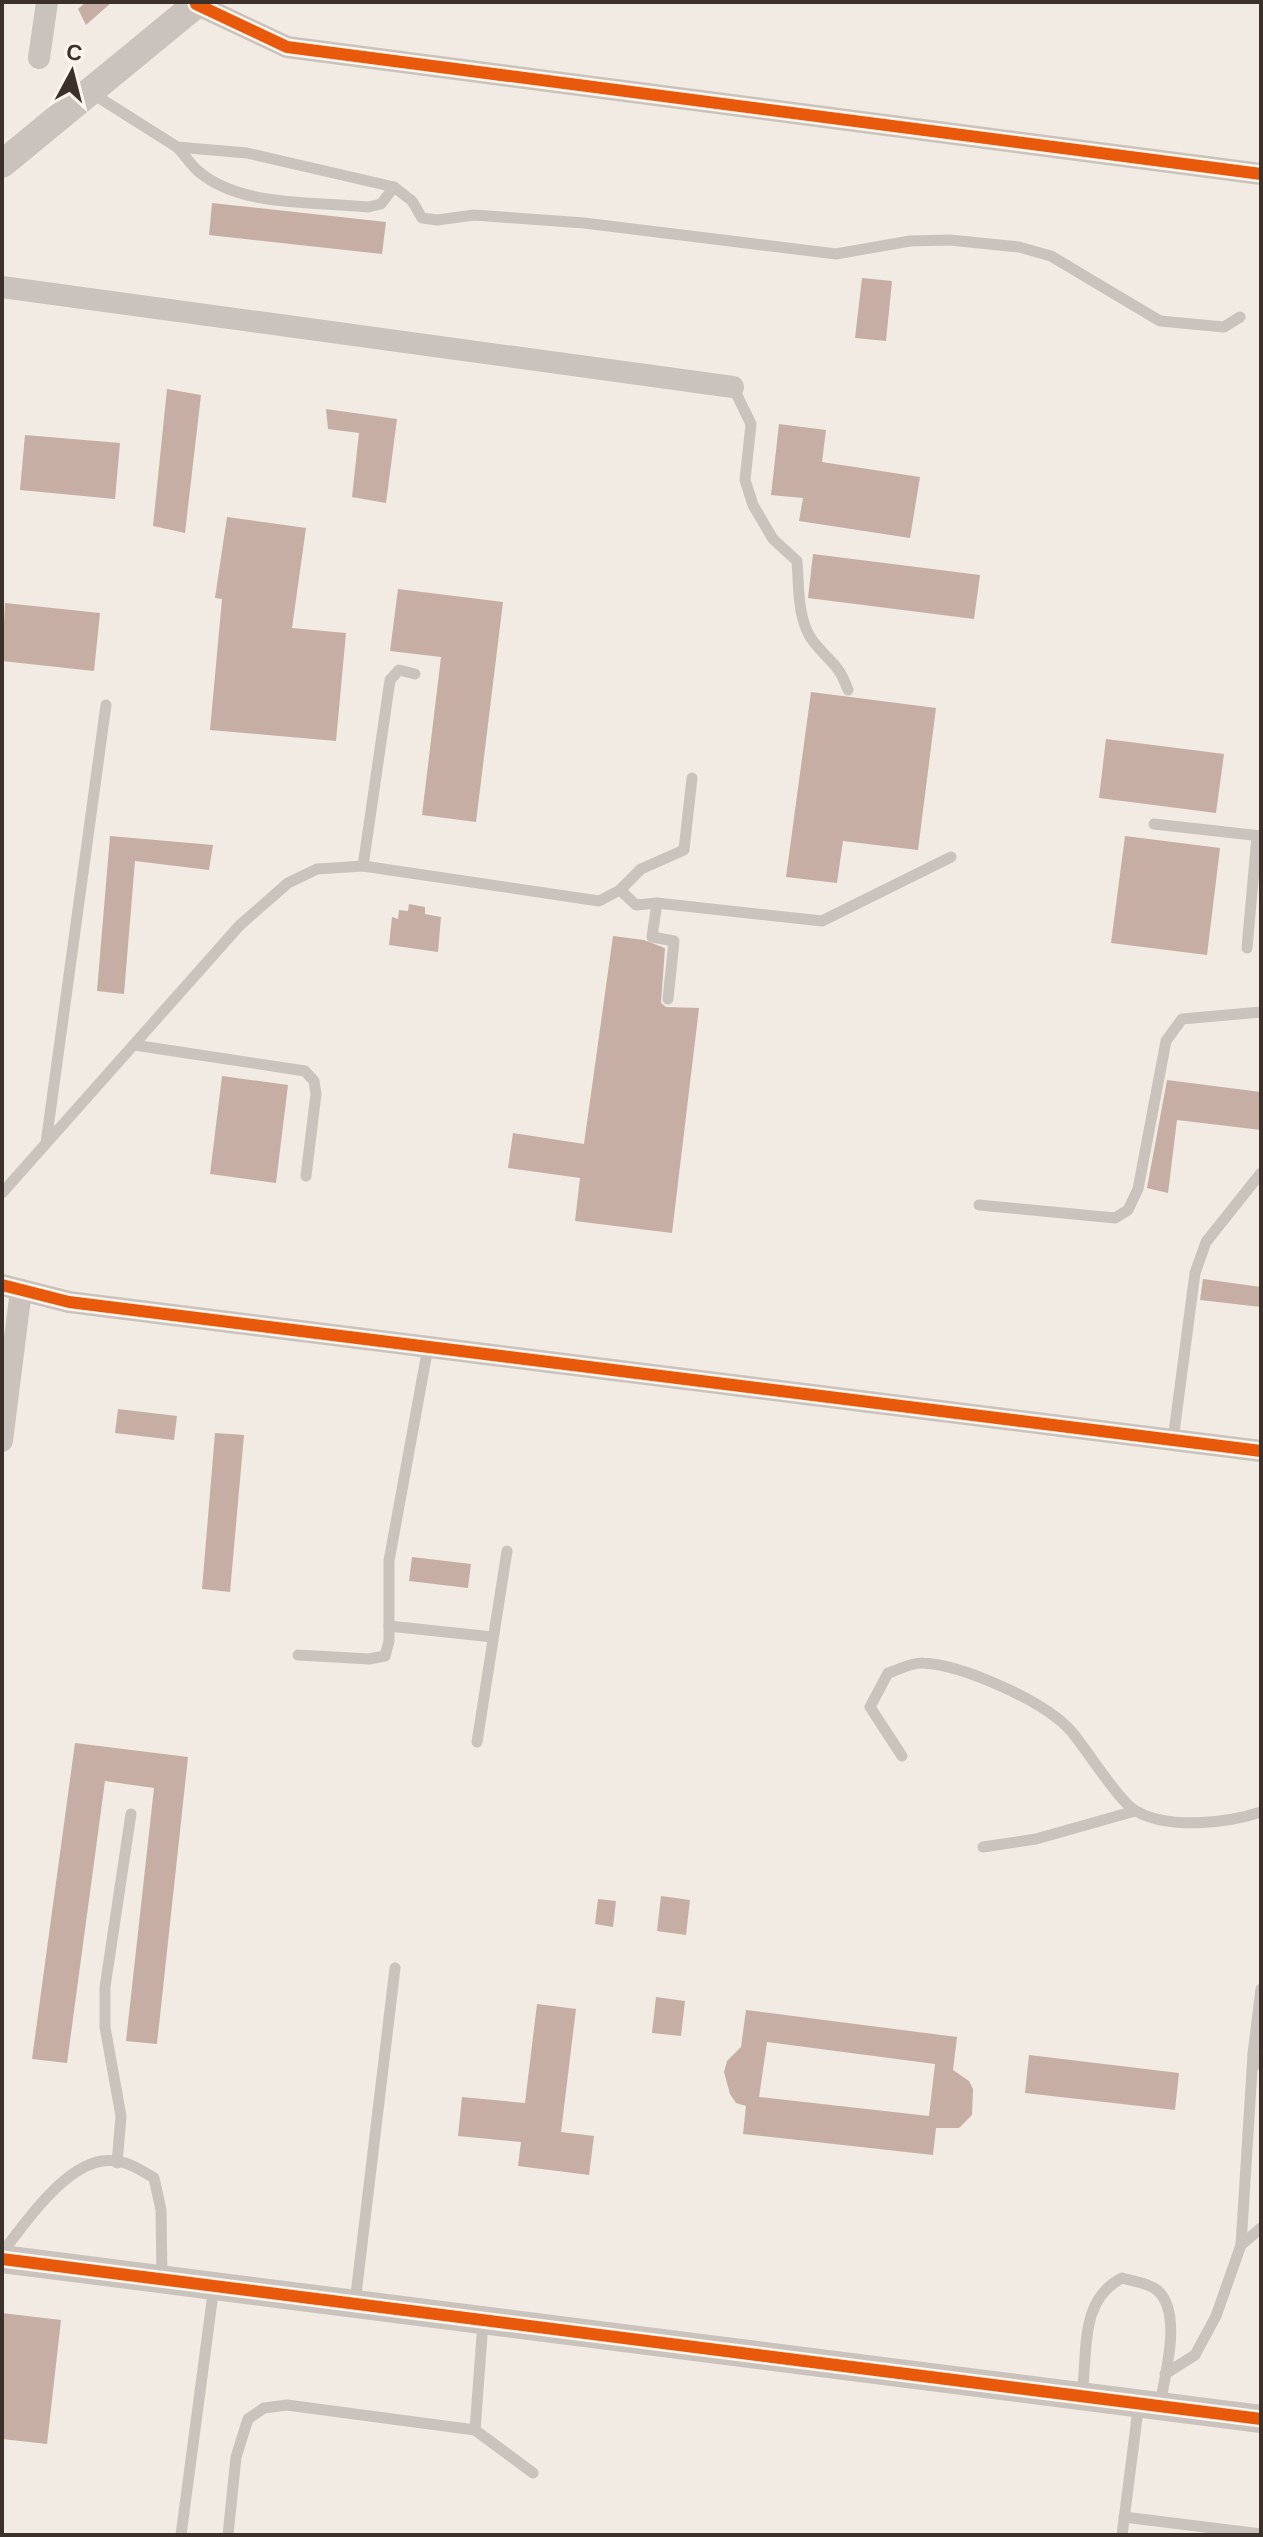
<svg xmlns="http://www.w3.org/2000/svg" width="1263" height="2537" viewBox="0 0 1263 2537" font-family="Helvetica,sans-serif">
  <rect width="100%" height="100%" fill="#f1ebe4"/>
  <g fill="#c6aea4" fill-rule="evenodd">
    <path d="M 86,2 L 112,2 L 86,25 L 78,9 Z"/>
    <path d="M 212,203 L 386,222 L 382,254 L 209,235 Z"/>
    <path d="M 862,278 L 892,281 L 886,341 L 855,338 Z"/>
    <path d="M 167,389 L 201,395 L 185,533 L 153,526 Z"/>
    <path d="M 326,409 L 397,419 L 386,503 L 352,497 L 359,433 L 328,429 Z"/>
    <path d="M 779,424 L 826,430 L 822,462 L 920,477 L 910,538 L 799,521 L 803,498 L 771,495 Z"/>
    <path d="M 25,435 L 120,443 L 115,499 L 20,490 Z"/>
    <path d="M 227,517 L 306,528 L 292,628 L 346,633 L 336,741 L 210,730 L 222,599 L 215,598 Z"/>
    <path d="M 813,554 L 980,575 L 974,619 L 808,598 Z"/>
    <path d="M 398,589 L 503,602 L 476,822 L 422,815 L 441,657 L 390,651 Z"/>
    <path d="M 5,603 L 100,613 L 94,671 L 2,661 Z"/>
    <path d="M 811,692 L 936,708 L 918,850 L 843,841 L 837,883 L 786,877 Z"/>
    <path d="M 1106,739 L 1224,754 L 1216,813 L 1099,798 Z"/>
    <path d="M 110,836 L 213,845 L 209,870 L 135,861 L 124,994 L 97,991 Z"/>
    <path d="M 1125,836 L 1220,848 L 1207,955 L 1111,943 Z"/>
    <path d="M 409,904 L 425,907 L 425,914 L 441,917 L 438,952 L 389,945 L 392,917 L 398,919 L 399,910 L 408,911 Z"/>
    <path d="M 613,936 L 644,940 L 665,948 L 661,1003 L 666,1007 L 699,1008 L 672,1233 L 575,1221 L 580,1178 L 508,1168 L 513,1133 L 584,1144 Z"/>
    <path d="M 222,1076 L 288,1085 L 276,1183 L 210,1174 Z"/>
    <path d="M 1167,1080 L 1261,1092 L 1261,1130 L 1177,1120 L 1168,1193 L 1147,1188 Z"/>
    <path d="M 1203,1279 L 1261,1287 L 1261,1307 L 1200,1300 Z"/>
    <path d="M 118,1409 L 177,1416 L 174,1440 L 115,1433 Z"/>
    <path d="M 215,1433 L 244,1435 L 230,1592 L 202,1589 Z"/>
    <path d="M 412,1557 L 471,1564 L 468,1588 L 409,1581 Z"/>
    <path d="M 75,1743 L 188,1757 L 157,2044 L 126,2041 L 154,1788 L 105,1781 L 67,2063 L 32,2059 Z"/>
    <path d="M 661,1896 L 690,1900 L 686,1935 L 657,1931 Z"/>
    <path d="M 598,1899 L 616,1901 L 613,1927 L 595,1924 Z"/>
    <path d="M 656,1997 L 685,2001 L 681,2036 L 652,2033 Z"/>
    <path d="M 537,2004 L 576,2009 L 561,2132 L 594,2136 L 589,2175 L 518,2166 L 521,2142 L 458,2136 L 462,2097 L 525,2103 Z"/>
    <path d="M 746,2010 L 957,2037 L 953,2070 L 969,2081 L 973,2089 L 972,2115 L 959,2128 L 936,2128 L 933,2155 L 743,2134 L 746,2106 L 736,2103 L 730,2094 L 724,2072 L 727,2061 L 741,2047 ZM 767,2042 L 935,2064 L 929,2116 L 759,2097 Z"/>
    <path d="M 1029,2055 L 1179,2073 L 1175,2110 L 1025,2093 Z"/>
    <path d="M 2,2313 L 61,2320 L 47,2444 L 2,2439 Z"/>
  </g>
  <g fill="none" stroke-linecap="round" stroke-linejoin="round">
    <g stroke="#cac3bd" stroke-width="11">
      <path d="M 90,92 L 177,147 L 247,153 L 394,187 L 412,201 L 422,218 L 437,220 L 474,215 L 584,223 L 836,254 L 910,241 L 950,240 L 1019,247 L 1051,256 L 1160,321 L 1224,327 L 1240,317"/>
      <path d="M 177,147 C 184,154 190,164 198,171 C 241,208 314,201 368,207 L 381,204 L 394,187"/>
      <path d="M 733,387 L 751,424 L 745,480 L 753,505 L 773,539 L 797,561 C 799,586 797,620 813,641 C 829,662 838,662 848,690"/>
      <path d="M 1154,824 L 1261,836"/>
      <path d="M 363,866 L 390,680 L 399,670 L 415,674"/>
      <path d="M 620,890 L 641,869 L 684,850 L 692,778"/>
      <path d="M 657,903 L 652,937 L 674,941 L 668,999"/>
      <path d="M 1247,948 L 1257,836"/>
      <path d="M 134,1045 L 305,1071 L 314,1081 L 316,1094 L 306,1176"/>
      <path d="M 46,1143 L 106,705"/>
      <path d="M 2,1193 L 240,925 L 288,883 L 317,869 L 363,866 L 599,901 L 620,890 L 636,905 L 657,903 L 822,921 L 951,857"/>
      <path d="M 979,1205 L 1115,1218 L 1128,1210 L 1138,1189 L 1166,1041 L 1182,1019 L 1261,1012"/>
      <path d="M 1173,1440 L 1195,1273 L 1206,1242 L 1261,1173"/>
      <path d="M 389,1626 L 493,1637"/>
      <path d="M 298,1655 L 369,1659 L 385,1656 L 389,1641 L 389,1561 L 428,1347"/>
      <path d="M 477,1742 L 507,1551"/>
      <path d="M 902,1756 L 870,1707 L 888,1673 C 898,1670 912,1662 923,1663 C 963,1665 1044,1701 1071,1731 C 1085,1747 1120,1803 1136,1811 C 1169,1830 1227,1823 1261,1812"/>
      <path d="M 983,1847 L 1036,1839 L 1135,1811"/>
      <path d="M 1261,1989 L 1253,2054 L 1261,2065"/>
      <path d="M 117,2163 L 121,2116 L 105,2027 L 105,1987 L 131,1814"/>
      <path d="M 1241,2245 L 1253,2054"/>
      <path d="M 2,2253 C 24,2224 63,2167 102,2161 C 122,2158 138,2168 154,2178 L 161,2210 L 162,2278"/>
      <path d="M 355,2303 L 395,1968"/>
      <path d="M 1165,2374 L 1195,2355 L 1216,2316 L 1241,2245 L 1261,2228"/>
      <path d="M 1082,2394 C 1088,2351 1079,2300 1122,2278 C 1132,2281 1149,2283 1157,2290 C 1183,2312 1165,2375 1160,2404"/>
      <path d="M 475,2430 L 483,2322"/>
      <path d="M 1124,2517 L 1261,2534"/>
      <path d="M 181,2535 L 214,2286"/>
      <path d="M 228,2535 L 236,2457 L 248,2419 L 264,2408 L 287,2405 L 475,2430 L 533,2473"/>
      <path d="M 1122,2535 L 1139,2402"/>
    </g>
    <g stroke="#cac3bd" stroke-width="22">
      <path d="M 196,4 L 287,47 L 1261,174"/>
      <path d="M 39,58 L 47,2"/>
      <path d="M 2,287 L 733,387"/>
      <path d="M 2,1285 L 69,1302 L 1261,1451"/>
      <path d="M 2,1441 L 21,1290"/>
    </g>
    <g stroke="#cac3bd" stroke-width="28">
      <path d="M 2,164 L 199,2"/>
      <path d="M 2,2259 L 1261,2419"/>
    </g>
    <g stroke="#fcf5ed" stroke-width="17">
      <g id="cycleway">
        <path d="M 196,4 L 287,47 L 1261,174"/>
        <path d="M 2,1285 L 69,1302 L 1261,1451"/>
        <path d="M 2,2259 L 1261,2419"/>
      </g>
    </g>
    <use href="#cycleway" stroke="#e8590c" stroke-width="12"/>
  </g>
  <rect width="1263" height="2537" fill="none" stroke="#3c302a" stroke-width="8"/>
  <g transform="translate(72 72) rotate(7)" stroke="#fcf5ed" stroke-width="6" paint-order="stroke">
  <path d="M0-6L14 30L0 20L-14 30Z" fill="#3c302a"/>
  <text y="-12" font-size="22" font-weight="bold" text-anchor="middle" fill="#3c302a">С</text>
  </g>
</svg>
